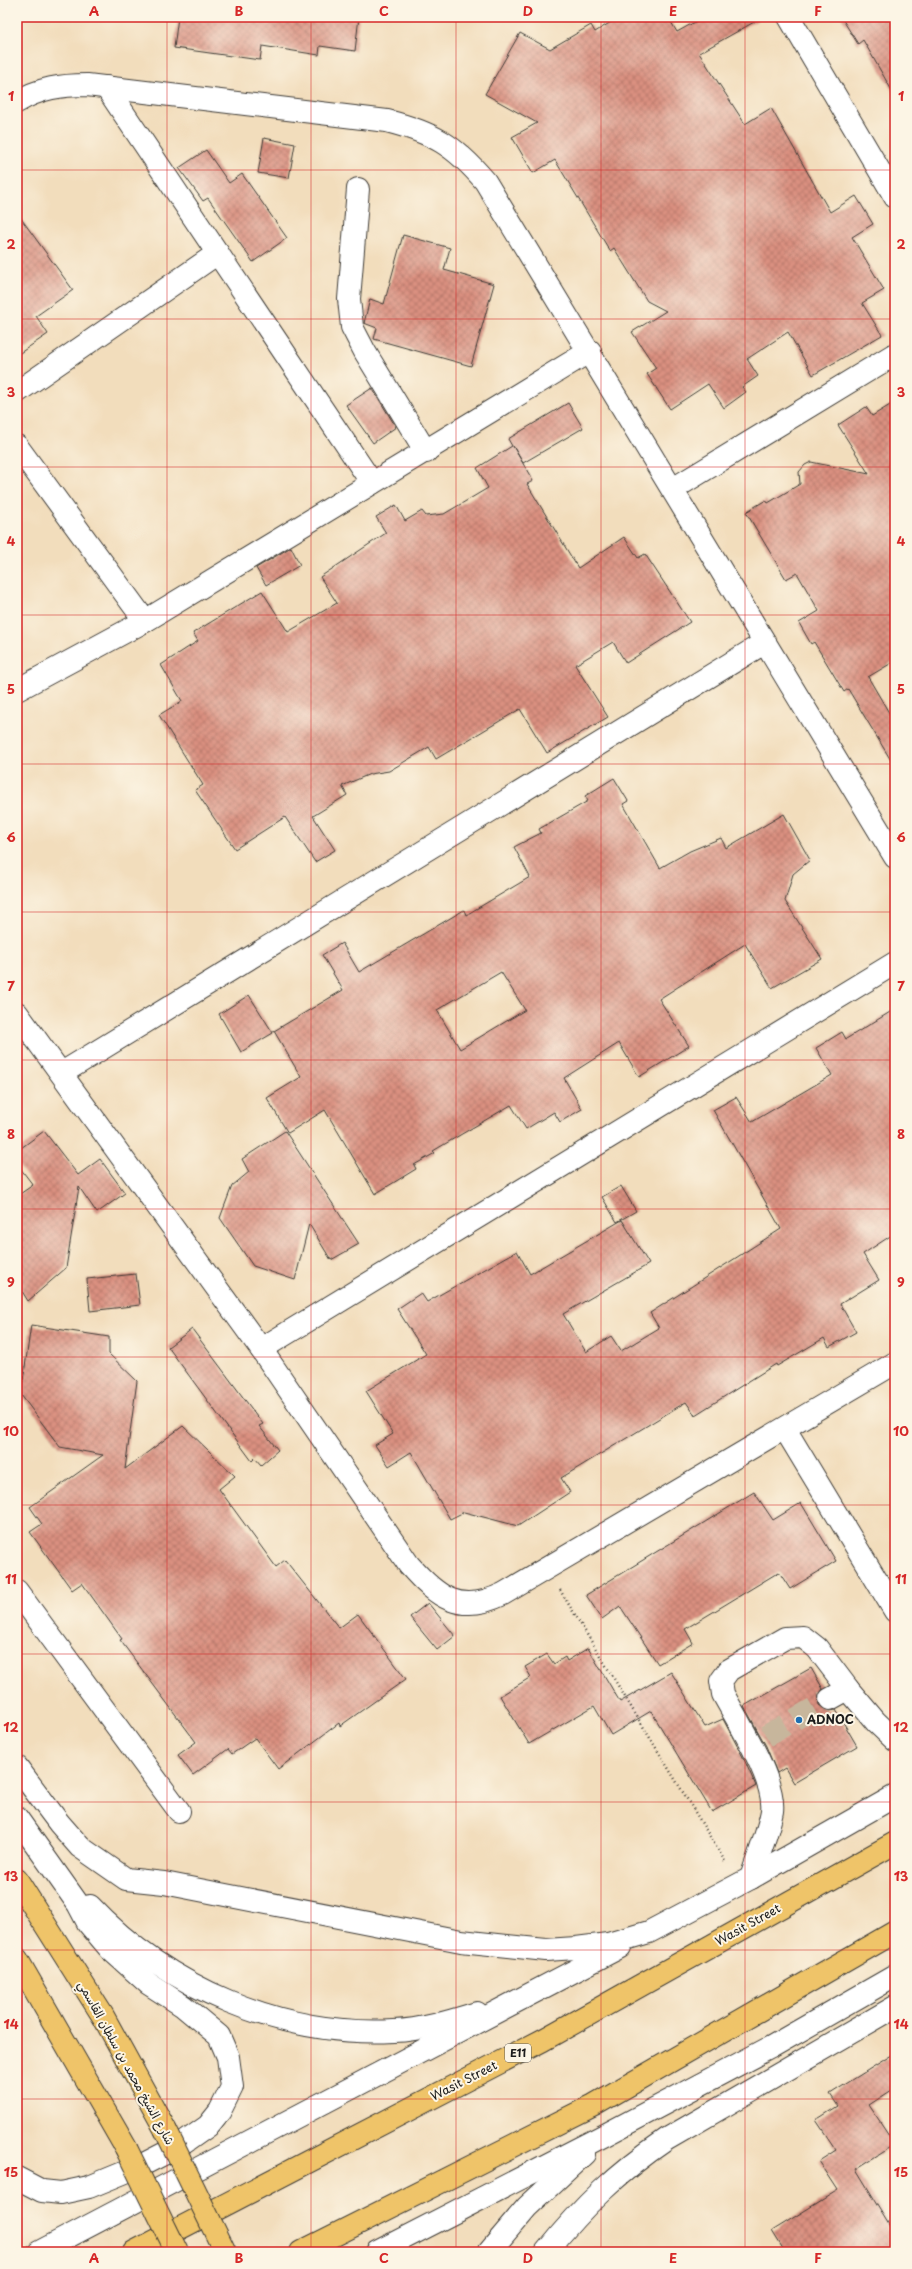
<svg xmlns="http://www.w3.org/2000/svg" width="912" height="2269" viewBox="0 0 912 2269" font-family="'Playpen Sans','Playpen Sans Arabic',sans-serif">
  <defs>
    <pattern id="building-cross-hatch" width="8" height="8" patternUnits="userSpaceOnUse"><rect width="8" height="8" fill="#da9080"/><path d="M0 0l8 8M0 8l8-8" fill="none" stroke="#b07568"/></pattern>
  </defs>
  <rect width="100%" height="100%" fill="#fcf5e5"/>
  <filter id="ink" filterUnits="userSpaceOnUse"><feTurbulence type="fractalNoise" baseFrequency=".025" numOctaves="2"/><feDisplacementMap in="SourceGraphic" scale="8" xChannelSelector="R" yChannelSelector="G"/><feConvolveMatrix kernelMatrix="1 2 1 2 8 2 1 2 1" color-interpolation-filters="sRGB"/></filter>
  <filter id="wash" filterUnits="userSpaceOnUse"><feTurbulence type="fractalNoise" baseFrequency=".012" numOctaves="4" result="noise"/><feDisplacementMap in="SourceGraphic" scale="16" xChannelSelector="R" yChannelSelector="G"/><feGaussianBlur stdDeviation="0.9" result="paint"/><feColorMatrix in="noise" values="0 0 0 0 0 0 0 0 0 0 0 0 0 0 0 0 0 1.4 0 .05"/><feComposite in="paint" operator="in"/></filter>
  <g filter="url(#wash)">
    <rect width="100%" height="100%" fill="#f2ddbc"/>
    <g id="blocks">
      <g fill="url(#building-cross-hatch)" fill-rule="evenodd">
        <path d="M 178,17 L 359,17 L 355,51 L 320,46 L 319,55 L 262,46 L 260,60 L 174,48 Z"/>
        <path d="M 619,17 L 668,17 L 677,32 L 704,17 L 763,17 L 699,53 L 745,124 L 771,108 L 830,212 L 856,196 L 873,224 L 852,237 L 884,290 L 862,303 L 882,335 L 813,375 L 788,332 L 747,359 L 758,376 L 742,387 L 746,392 L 724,408 L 708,384 L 670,409 L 647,374 L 656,368 L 632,332 L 666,311 L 647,301 L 614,248 L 610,251 L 555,160 L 533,173 L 512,137 L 537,123 L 485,94 L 520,33 L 550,49 L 591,25 L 595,32 Z"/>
        <path d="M 841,17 L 895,17 L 895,96 L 863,40 L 858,44 Z"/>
        <path d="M 264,138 L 295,144 L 289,178 L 258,173 Z"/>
        <path d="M 206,150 L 229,183 L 242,174 L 287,238 L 253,262 L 208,198 L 203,201 L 179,168 Z"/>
        <path d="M 17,213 L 73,290 L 36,316 L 48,334 L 17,355 Z"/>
        <path d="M 403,235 L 450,248 L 444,270 L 494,284 L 471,366 L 374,339 L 377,328 L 364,323 L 370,299 L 384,304 Z"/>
        <path d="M 372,388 L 396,427 L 373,443 L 346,405 Z"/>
        <path d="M 895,402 L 895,661 L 868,677 L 895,723 L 895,767 L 848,689 L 844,692 L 814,642 L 811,644 L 799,623 L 819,611 L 797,573 L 786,579 L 746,512 L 766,500 L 768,503 L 800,484 L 799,472 L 805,465 L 811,462 L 869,474 L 838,425 L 866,407 L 872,416 Z"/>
        <path d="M 568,403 L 583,428 L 523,463 L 513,446 L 533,481 L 527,484 L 578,568 L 624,537 L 638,558 L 645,554 L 690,622 L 626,663 L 613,642 L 575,665 L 608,717 L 547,753 L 520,709 L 436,759 L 429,747 L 389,771 L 370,774 L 342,786 L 347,795 L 313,816 L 335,850 L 315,862 L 285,817 L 235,849 L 195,790 L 203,785 L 159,715 L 182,701 L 161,665 L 198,641 L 193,633 L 262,591 L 288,632 L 337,603 L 320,577 L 386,533 L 376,517 L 396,505 L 405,521 L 422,511 L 426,516 L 444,514 L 488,488 L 477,468 L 512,446 L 508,439 Z"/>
        <path d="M 291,547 L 300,565 L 266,585 L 256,568 Z"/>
        <path d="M 614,778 L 628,801 L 623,804 L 660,868 L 690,851 L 721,838 L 726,848 L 784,814 L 810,860 L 793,874 L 785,901 L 822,959 L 772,988 L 745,944 L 659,999 L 689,1046 L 639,1077 L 619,1043 L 564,1078 L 582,1109 L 560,1122 L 554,1112 L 526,1129 L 511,1105 L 433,1151 L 435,1153 L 414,1165 L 416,1169 L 375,1194 L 325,1110 L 288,1133 L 267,1098 L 301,1077 L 274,1031 L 343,990 L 322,955 L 342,943 L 359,972 L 464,910 L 466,915 L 530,877 L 514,847 L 541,833 L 539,829 L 588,801 L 585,796 ZM 501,972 L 525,1010 L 460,1049 L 437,1010 Z"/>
        <path d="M 249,995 L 273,1033 L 241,1052 L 219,1014 Z"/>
        <path d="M 895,1009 L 895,1233 L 863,1254 L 879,1280 L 840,1304 L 856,1332 L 829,1347 L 824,1338 L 777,1366 L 776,1364 L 695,1415 L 686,1402 L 561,1478 L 570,1492 L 518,1526 L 464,1512 L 450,1519 L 411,1452 L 389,1466 L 375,1445 L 393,1434 L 366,1391 L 426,1354 L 397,1309 L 421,1293 L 427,1302 L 517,1251 L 530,1274 L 622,1220 L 649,1264 L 563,1314 L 586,1352 L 611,1336 L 621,1351 L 659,1328 L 650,1313 L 781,1229 L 713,1110 L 736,1097 L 752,1122 L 832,1075 L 816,1048 L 842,1032 L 846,1039 Z"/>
        <path d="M 44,1131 L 78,1175 L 100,1159 L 125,1193 L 97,1213 L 79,1187 L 66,1268 L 28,1301 L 17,1283 L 17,1196 L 33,1185 L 17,1164 L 17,1151 Z"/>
        <path d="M 285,1131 L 359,1244 L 331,1260 L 309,1224 L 295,1280 L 253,1266 L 220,1218 L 232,1186 L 249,1172 L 242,1159 Z"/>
        <path d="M 621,1186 L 636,1211 L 617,1222 L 602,1197 Z"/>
        <path d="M 136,1274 L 140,1305 L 90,1311 L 87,1279 Z"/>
        <path d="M 31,1325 L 109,1337 L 109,1354 L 137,1381 L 125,1469 L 183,1426 L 235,1476 L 219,1489 L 276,1567 L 285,1560 L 339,1628 L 358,1614 L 406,1679 L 340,1726 L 339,1723 L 278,1769 L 255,1738 L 232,1754 L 228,1749 L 193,1775 L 178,1755 L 196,1742 L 120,1640 L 122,1639 L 82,1583 L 72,1590 L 30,1532 L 42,1524 L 30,1507 L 103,1455 L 60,1447 L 21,1395 Z"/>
        <path d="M 192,1329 L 263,1424 L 259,1426 L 278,1450 L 261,1465 L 255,1458 L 252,1461 L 168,1347 Z"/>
        <path d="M 754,1492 L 773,1520 L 801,1503 L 836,1561 L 790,1589 L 779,1572 L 685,1629 L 693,1643 L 658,1664 L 620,1606 L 602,1619 L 586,1595 Z"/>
        <path d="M 428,1603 L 455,1636 L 437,1650 L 410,1617 Z"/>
        <path d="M 588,1648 L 620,1702 L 671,1672 L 705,1727 L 723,1719 L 743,1757 L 756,1786 L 712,1812 L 651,1711 L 611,1735 L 594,1706 L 529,1744 L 500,1696 L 531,1677 L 525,1667 L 547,1654 L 554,1664 L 565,1657 L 567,1661 Z"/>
        <path d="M 811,1668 L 823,1689 L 818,1698 L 819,1705 L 829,1711 L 836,1710 L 857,1746 L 794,1783 L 785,1768 L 777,1773 L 766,1746 L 744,1706 Z"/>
        <path d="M 895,2053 L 895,2088 L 869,2105 L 895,2144 L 856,2169 L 895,2233 L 895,2252 L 785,2252 L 772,2231 L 838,2190 L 819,2161 L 836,2150 L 816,2120 L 838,2106 L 830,2094 Z"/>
      </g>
    </g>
  </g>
  <g filter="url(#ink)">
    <use href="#blocks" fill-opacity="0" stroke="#3c3934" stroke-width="1"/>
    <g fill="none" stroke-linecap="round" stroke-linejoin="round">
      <path stroke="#c7b69c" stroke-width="22" stroke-dasharray="22 11" stroke-linecap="butt" d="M 766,1736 L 830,1699"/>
      <g stroke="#3c3934" stroke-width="24">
        <g id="minor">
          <path d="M 789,17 L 895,197"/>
          <path d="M 106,87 L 372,483"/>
          <path d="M 17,102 C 39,88 62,85 87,85 L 387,121 C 434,133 454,145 485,181 C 623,406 757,633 895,857"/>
          <path d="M 358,189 L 349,299 L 352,327 L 365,352 L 426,452"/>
          <path d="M 17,392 L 218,253"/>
          <path d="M 17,446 L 145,621"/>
          <path d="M 673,489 L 895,354"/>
          <path d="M 17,690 L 145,621 L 590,351"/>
          <path d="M 17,1013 L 261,1349 L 409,1565 C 438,1598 460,1615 503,1594 L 895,1363"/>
          <path d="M 62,1073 L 764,643"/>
          <path d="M 261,1349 L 895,963"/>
          <path d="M 785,1429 L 895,1611"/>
          <path d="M 17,1591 L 179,1811"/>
          <path d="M 830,1699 L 848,1689"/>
          <path d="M 17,1767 L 59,1823 L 80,1847 L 126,1879 L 164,1883 L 461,1941 L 546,1950 L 576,1948 L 608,1944 L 649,1932 L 751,1878 L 895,1796"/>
          <path d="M 17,1818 L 78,1904 L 88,1923 L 110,1949 L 149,1984 L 183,2006 L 219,2036 L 228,2057 L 232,2087 L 220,2111 L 208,2126 L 181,2145 L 140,2166 L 89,2187 L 61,2193 L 42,2191 L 17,2178"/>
          <path d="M 751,1878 C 758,1856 768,1833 772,1811 C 776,1780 738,1722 723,1694 L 721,1681 L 729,1670 L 785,1638 L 803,1637 L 817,1648 L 848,1689 L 876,1722 L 895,1740"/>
          <path d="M 90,1906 C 167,1988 282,2037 394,2031 C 422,2030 451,2021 477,2013"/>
          <path d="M 39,2252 L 620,1947"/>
          <path d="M 377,2252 L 605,2135 L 771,2047 L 895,1976"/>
          <path d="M 489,2252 L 527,2207 L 584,2154"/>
          <path d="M 546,2252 C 583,2206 618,2172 667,2139 L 895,2007"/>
        </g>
      </g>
      <g stroke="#3c3934" stroke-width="24">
        <g id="major">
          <path d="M 17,1880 L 103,2016 L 165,2129"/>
          <path d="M 17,1959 L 126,2148"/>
        </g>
      </g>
      <g stroke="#3c3934" stroke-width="24">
        <g id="highway">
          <path d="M 134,2252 L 543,2040 L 895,1843"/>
          <path d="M 301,2252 L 594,2105 L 895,1932"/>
        </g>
      </g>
      <path stroke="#3c3934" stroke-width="2.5" stroke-dasharray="1 3" stroke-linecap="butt" d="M 560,1590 L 726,1863"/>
      <use href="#minor" stroke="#fff" stroke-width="22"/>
      <use href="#major" stroke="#efc469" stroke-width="22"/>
      <use href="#highway" stroke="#efc469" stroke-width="22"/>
      <g stroke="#3c3934" stroke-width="24" stroke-linecap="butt">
        <g id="major-bridge">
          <path d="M 165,2129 L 225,2252"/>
          <path d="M 126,2148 L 177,2252"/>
        </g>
      </g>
      <use href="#major-bridge" stroke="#efc469" stroke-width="22"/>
    </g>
  </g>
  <path fill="none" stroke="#d62828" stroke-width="1" stroke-opacity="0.55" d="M 167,17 L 167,2252M 311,17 L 311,2252M 456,17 L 456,2252M 601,17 L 601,2252M 745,17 L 745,2252M 17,170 L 895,170M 17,319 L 895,319M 17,467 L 895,467M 17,615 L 895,615M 17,764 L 895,764M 17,912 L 895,912M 17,1060 L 895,1060M 17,1209 L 895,1209M 17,1357 L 895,1357M 17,1505 L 895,1505M 17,1654 L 895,1654M 17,1802 L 895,1802M 17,1950 L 895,1950M 17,2099 L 895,2099"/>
  <circle fill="#1f6fb2" stroke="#fcf5e5" stroke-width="1.5" cx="799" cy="1720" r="4"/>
  <g text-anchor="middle" stroke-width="4" stroke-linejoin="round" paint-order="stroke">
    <rect fill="#fcf5e5" stroke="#5f5d58" stroke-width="1" x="505" y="2044" width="26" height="18" rx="3"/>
    <g font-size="11" font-weight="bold" fill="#1c1c1c">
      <text x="518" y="2057">E11</text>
    </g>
    <g font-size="12" font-weight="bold" fill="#1c1c1c" stroke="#fcf5e5" text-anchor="start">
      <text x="807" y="1724">ADNOC</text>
    </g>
    <g font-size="12" fill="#1c1c1c" stroke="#fcf5e5">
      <text transform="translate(748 1925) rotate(-29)" y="4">Wasit Street</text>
      <text transform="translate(126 2063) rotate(61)" y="4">شارع الشيخ محمد بن سلطان القاسمي</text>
      <text transform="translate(464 2081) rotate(-27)" y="4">Wasit Street</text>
    </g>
  </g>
  <rect width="912" height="2269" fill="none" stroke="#fcf5e5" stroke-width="44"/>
  <rect x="22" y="22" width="868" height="2225" fill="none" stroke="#d62828" stroke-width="1.5"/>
  <g font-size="13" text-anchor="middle" font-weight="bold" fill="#d62828">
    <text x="94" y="16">A</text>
    <text x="239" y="16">B</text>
    <text x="384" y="16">C</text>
    <text x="528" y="16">D</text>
    <text x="673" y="16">E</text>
    <text x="818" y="16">F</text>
    <text x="11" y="101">1</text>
    <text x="901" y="101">1</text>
    <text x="11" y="249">2</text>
    <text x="901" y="249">2</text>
    <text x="11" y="397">3</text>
    <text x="901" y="397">3</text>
    <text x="11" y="546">4</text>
    <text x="901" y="546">4</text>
    <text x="11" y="694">5</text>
    <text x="901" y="694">5</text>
    <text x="11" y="842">6</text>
    <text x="901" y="842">6</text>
    <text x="11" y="991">7</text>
    <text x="901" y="991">7</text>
    <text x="11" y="1139">8</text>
    <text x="901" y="1139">8</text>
    <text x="11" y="1287">9</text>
    <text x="901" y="1287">9</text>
    <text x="11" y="1436">10</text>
    <text x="901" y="1436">10</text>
    <text x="11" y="1584">11</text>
    <text x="901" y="1584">11</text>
    <text x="11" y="1732">12</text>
    <text x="901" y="1732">12</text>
    <text x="11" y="1881">13</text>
    <text x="901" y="1881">13</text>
    <text x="11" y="2029">14</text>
    <text x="901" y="2029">14</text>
    <text x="11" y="2177">15</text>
    <text x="901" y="2177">15</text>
    <text x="94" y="2263">A</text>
    <text x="239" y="2263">B</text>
    <text x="384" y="2263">C</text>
    <text x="528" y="2263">D</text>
    <text x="673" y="2263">E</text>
    <text x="818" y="2263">F</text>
  </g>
</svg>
